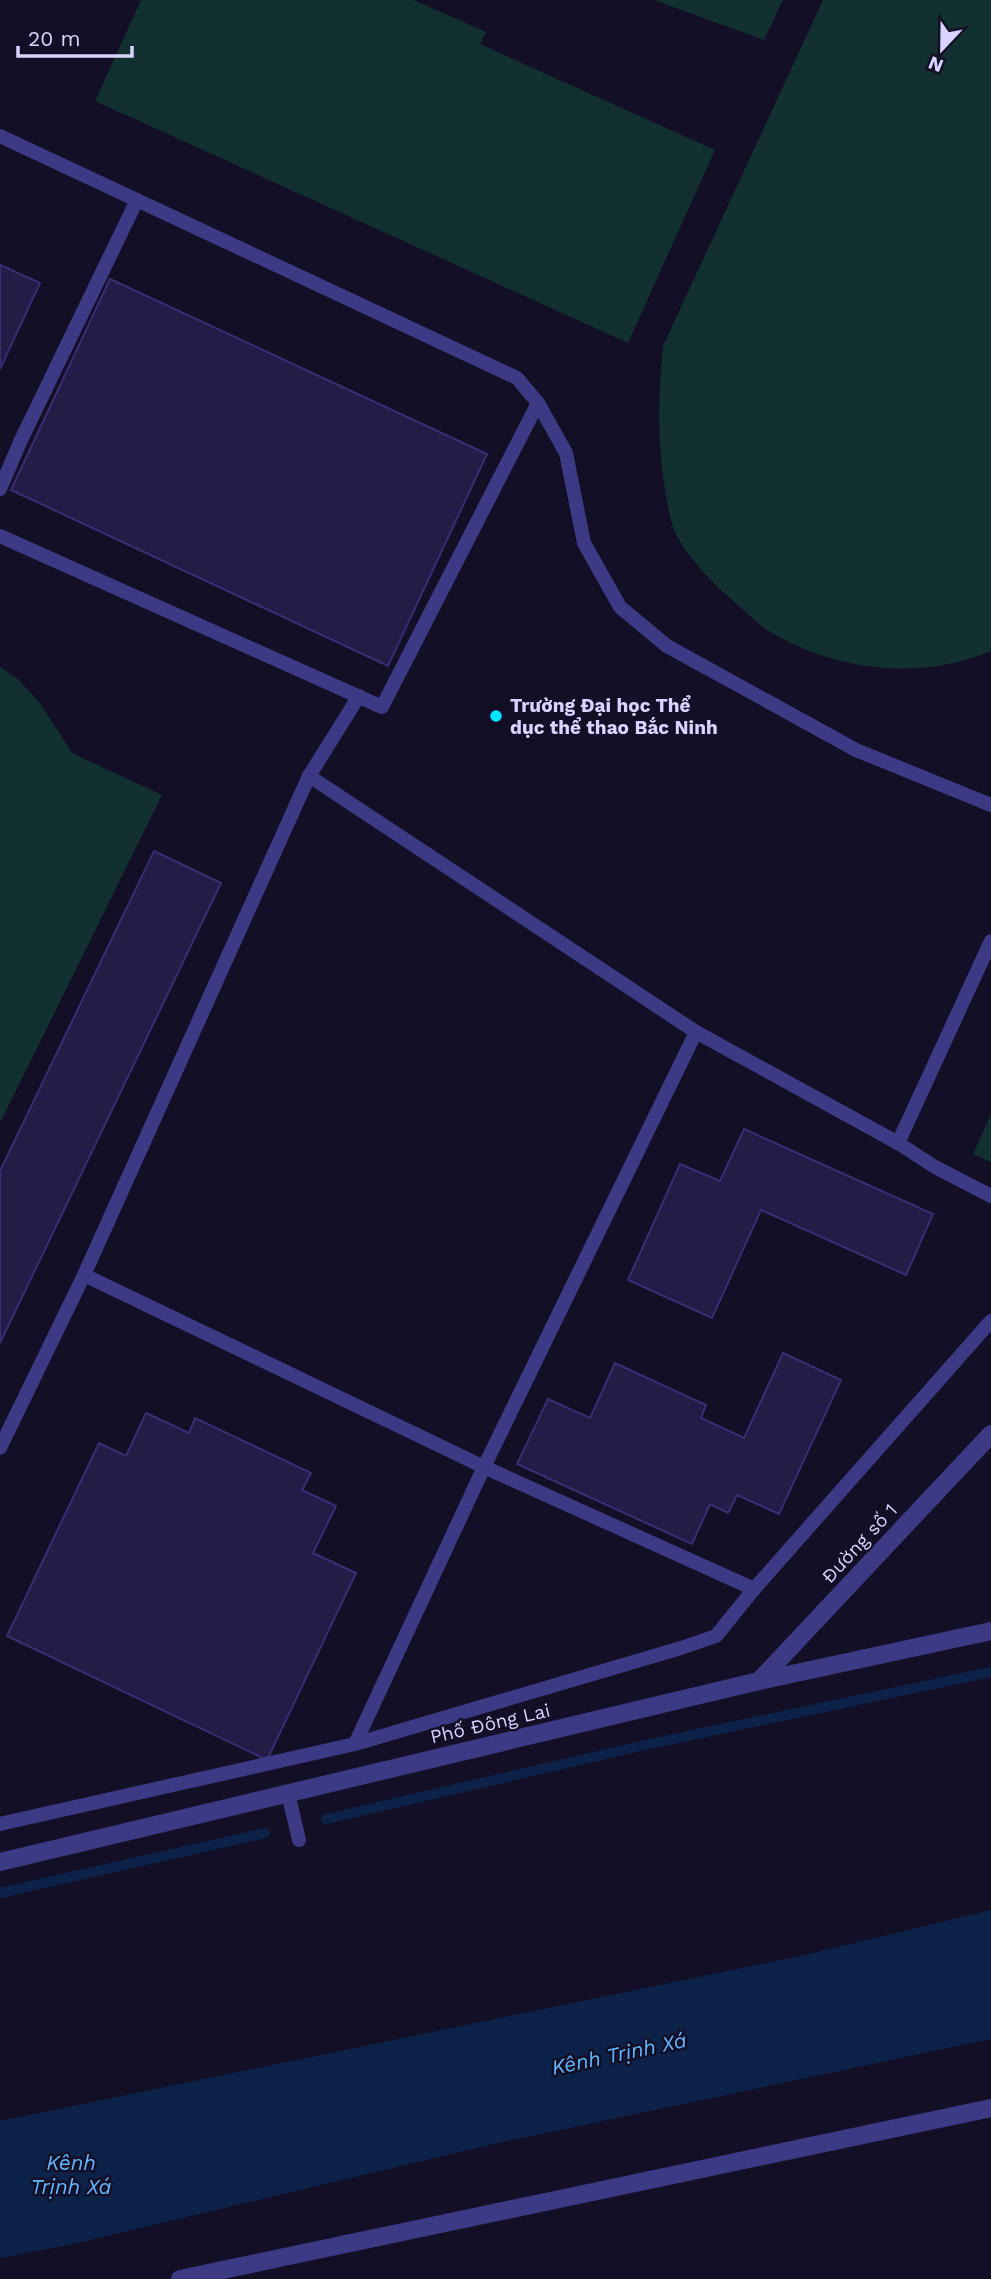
<svg xmlns="http://www.w3.org/2000/svg" width="991" height="2279" viewBox="0 0 991 2279" font-family="'Work Sans',sans-serif">
  <rect width="100%" height="100%" fill="#130f26"/>
  <g fill="#12302f">
    <path d="M 141,0 L 414,0 L 486,32 L 480,44 L 715,150 L 628,343 L 95,101 Z"/>
    <path d="M 654,0 L 783,0 L 764,40 Z"/>
    <path d="M 823,0 L 991,0 L 991,651 C 921,681 837,671 772,633 C 757,624 744,610 731,599 C 712,583 684,553 674,530 C 670,519 668,505 666,494 C 657,444 658,397 663,346 Z"/>
    <path d="M 0,667 L 18,679 L 40,703 L 72,753 L 162,795 L 0,1123 Z"/>
    <path d="M 991,1114 L 991,1162 L 973,1154 Z"/>
  </g>
  <path fill="#0c2248" d="M 991,1910 L 991,2039 L 498,2143 L 69,2245 L 0,2258 L 0,2121 L 796,1957 Z"/>
  <g fill="none" stroke-linecap="round" stroke-linejoin="round">
    <g stroke="#0c2248" stroke-width="10">
      <path d="M 326,1819 L 645,1745 L 991,1672"/>
      <path d="M 0,1893 L 265,1833"/>
    </g>
  </g>
  <g fill="#241b47" stroke="#3b2d73" stroke-width="2">
    <path d="M 0,265 L 40,283 L 0,369 Z"/>
    <path d="M 110,279 L 487,454 L 388,666 L 11,490 Z"/>
    <path d="M 154,851 L 221,883 L 0,1343 L 0,1171 Z"/>
    <path d="M 744,1129 L 933,1214 L 906,1275 L 761,1210 L 712,1318 L 628,1280 L 680,1164 L 720,1181 Z"/>
    <path d="M 783,1353 L 841,1380 L 779,1514 L 737,1495 L 728,1513 L 710,1504 L 692,1544 L 517,1464 L 548,1399 L 590,1418 L 615,1363 L 706,1405 L 701,1418 L 744,1438 Z"/>
    <path d="M 146,1413 L 189,1433 L 195,1418 L 311,1473 L 302,1490 L 336,1506 L 313,1553 L 356,1573 L 267,1760 L 7,1636 L 99,1443 L 126,1456 Z"/>
  </g>
  <g fill="none" stroke-linecap="round" stroke-linejoin="round">
    <g stroke="#3d3a85" stroke-width="14">
      <path d="M 0,136 L 517,378 L 538,403 L 566,453 L 584,543 L 620,607 L 667,646 L 856,750 L 991,805"/>
      <path d="M 0,489 L 21,440 L 137,200"/>
      <path d="M 0,536 L 382,707 L 538,403"/>
      <path d="M 309,776 L 696,1032 L 898,1143 L 935,1167 L 991,1196"/>
      <path d="M 898,1143 L 991,941"/>
      <path d="M 84,1275 L 484,1467 L 754,1589"/>
      <path d="M 0,1448 L 84,1275 L 309,776 L 359,696"/>
      <path d="M 355,1744 L 484,1467 L 696,1032"/>
      <path d="M 288,1793 L 299,1840"/>
      <path d="M 0,1824 L 355,1744 L 681,1648 L 716,1636 L 754,1589 L 991,1321"/>
    </g>
    <g stroke="#3d3a85" stroke-width="18">
      <path d="M 759,1681 L 991,1434"/>
      <path d="M 180,2279 L 991,2108"/>
    </g>
    <path stroke="#3d3a85" stroke-width="18" d="M 0,1862 L 759,1681 L 991,1631"/>
  </g>
  <circle fill="#00e5ff" stroke="#130f26" stroke-width="2.5" cx="496" cy="716" r="7"/>
  <g text-anchor="middle" stroke-width="5" stroke-linejoin="round" paint-order="stroke">
    <g font-size="19" font-weight="bold" fill="#d9d4ff" stroke="#130f26" text-anchor="start">
      <text x="510" y="712">Trường Đại học Thể<tspan x="510" dy="22">dục thể thao Bắc Ninh</tspan></text>
    </g>
    <g font-size="19" fill="#d9d4ff" stroke="#130f26">
      <text transform="translate(859 1543) rotate(-47)" y="7">Đường số 1</text>
      <text transform="translate(490 1723) rotate(-13)" y="7">Phố Đông Lai</text>
    </g>
    <g font-size="21" font-style="italic" fill="#62b6ff" stroke="#130f26">
      <text transform="translate(619 2054) rotate(-12)" y="7">Kênh Trịnh Xá</text>
      <text x="71" y="2170">Kênh<tspan x="71" dy="24">Trịnh Xá</tspan></text>
    </g>
  </g>
  <g transform="translate(942 49) rotate(202)" stroke="#130f26" stroke-width="5" paint-order="stroke">
  <path d="M0-5L12 26L0 18L-12 26Z" fill="#d9d4ff"/>
  <text y="-10" font-size="19" font-weight="bold" text-anchor="middle" fill="#d9d4ff">N</text>
  </g>
  <path d="M18 46v10h114v-10" fill="none" stroke="#d9d4ff" stroke-width="3.5"/>
  <text x="28" y="46" font-size="21" fill="#d9d4ff" stroke="#130f26" stroke-width="5" paint-order="stroke">20 m</text>
</svg>
